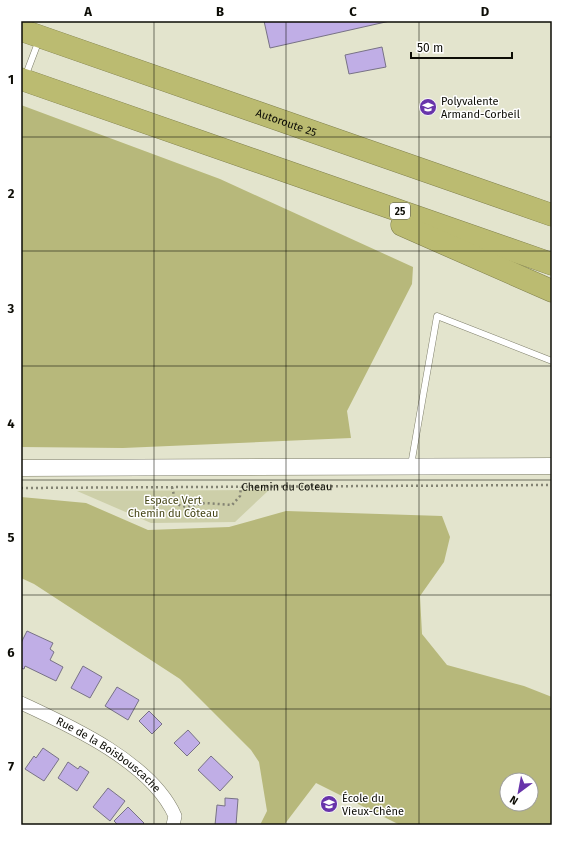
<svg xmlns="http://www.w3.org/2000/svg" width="573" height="846" viewBox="0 0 573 846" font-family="'Fira Sans',sans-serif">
  <rect width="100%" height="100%" fill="#e3e4cd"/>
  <path fill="#cdcfa9" d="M 269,490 L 235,522 L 151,523 L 77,491 Z"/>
  <g fill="#b7b87b" fill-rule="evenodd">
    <path d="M 21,105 L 220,179 L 413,267 L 412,284 L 347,411 L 351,438 L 123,448 L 21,447 Z"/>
    <path d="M 21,497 L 86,503 L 148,530 L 229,527 L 286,511 L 442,516 L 450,537 L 444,562 L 420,596 L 422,634 L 447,665 L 524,686 L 552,697 L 552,825 L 400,825 L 316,783 L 284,825 L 260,825 L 267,811 L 259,762 L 251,750 L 180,679 L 34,584 L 21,578 ZM 507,780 L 531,780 L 531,804 L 507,804 Z"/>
  </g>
  <g fill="#c0aee6" stroke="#787286">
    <path d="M 264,21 L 390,21 L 270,48 Z"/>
    <path d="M 382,47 L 386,67 L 349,74 L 345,55 Z"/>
    <path d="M 27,631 L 53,643 L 50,649 L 54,652 L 50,660 L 63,667 L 56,681 L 25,666 L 24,669 L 21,668 L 21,643 Z"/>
    <path d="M 83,666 L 102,677 L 90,698 L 71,688 Z"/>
    <path d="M 117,687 L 139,700 L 128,720 L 105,706 Z"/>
    <path d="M 149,711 L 162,724 L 152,734 L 139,721 Z"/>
    <path d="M 188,730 L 200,743 L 187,756 L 174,743 Z"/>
    <path d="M 43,748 L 59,759 L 44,781 L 25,769 L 34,756 L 36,758 Z"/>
    <path d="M 211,756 L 233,777 L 220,791 L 198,770 Z"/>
    <path d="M 68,762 L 78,769 L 80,766 L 89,772 L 77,791 L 58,778 Z"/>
    <path d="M 108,788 L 125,801 L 110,821 L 93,807 Z"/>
    <path d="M 225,798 L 238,799 L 236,825 L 215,825 L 217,805 L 225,806 Z"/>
    <path d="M 128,807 L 144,823 L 142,825 L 118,825 L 114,821 Z"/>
  </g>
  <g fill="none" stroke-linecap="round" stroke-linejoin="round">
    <g stroke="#7d7d69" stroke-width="7">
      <g id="service">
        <path d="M 25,77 L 39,40"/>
        <path d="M 411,465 L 437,316 L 552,361"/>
      </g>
    </g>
    <g stroke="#7d7d69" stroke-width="14">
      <g id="minor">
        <path id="s2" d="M 21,703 C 71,726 152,763 175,816 L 173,825"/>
      </g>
    </g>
    <g stroke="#7d7d69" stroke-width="17">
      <path id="tertiary" d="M 21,468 L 552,466"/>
    </g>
    <g stroke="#7e7e4c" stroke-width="23">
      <g id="motorway">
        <path id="s3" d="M 21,30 L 552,215"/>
        <path d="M 21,79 L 552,264"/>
        <path d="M 402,225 L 552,291"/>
      </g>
    </g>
    <g stroke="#838373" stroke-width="2.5" stroke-dasharray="2 3" stroke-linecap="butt">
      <path d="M 172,487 L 176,504 L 186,507 L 205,503 L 232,505 L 240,496 L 241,487"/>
      <path id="s1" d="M 21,488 L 552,485"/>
    </g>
    <use href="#service" stroke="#fff" stroke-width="6"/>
    <use href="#minor" stroke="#fff" stroke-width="13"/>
    <use href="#tertiary" stroke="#fff" stroke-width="16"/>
    <use href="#motorway" stroke="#bbbb71" stroke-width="22"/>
  </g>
  <path fill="none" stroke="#0d0d06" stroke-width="1" stroke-opacity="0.55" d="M 154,21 L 154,825M 286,21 L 286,825M 419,21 L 419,825M 21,137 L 552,137M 21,251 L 552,251M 21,366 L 552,366M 21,480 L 552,480M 21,595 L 552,595M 21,709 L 552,709"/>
  <defs>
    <g id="school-disc" transform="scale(0.9)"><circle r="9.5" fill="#6834aa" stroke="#fff"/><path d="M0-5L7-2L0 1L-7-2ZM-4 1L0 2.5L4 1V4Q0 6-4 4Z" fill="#fff"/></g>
  </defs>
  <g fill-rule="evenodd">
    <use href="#school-disc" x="428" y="107"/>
    <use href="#school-disc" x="329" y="804"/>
  </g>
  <g text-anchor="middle" stroke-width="3" stroke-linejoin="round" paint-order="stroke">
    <rect fill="#fff" stroke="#565651" stroke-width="1" x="390" y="203" width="20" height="16" rx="3"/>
    <g font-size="10" font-weight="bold" fill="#0d0d06">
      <text x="400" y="215">25</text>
    </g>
    <g font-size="11" fill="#0d0d06" stroke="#fff" text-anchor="start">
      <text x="441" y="105">Polyvalente<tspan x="441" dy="13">Armand-Corbeil</tspan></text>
      <text x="342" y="802">École du<tspan x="342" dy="13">Vieux-Chêne</tspan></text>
    </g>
    <g font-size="11" fill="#0d0d06" stroke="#fff">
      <text dy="4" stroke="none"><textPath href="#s3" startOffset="281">Autoroute 25</textPath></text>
      <text dy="4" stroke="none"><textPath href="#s1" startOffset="266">Chemin du Coteau</textPath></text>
      <text dy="4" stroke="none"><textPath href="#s2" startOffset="102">Rue de la Boisbouscache</textPath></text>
    </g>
    <g font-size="11" fill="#464617" stroke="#fff">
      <text x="173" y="504">Espace Vert<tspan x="173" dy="13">Chemin du Côteau</tspan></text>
    </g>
  </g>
  <rect width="573" height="846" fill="none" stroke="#ffffff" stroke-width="44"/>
  <g transform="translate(519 792) rotate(212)"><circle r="19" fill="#ffffff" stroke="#9e9e9b"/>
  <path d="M0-3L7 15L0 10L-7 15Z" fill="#6834aa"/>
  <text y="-6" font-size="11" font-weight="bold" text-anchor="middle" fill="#0d0d06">N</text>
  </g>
  <path d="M411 52v6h101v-6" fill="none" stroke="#0d0d06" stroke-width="2"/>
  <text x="417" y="52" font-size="12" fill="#0d0d06" stroke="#ffffff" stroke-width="3" paint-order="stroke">50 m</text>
  <rect x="22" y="22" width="529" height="802" fill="none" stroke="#0d0d06" stroke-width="1.5"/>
  <g font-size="13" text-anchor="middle" font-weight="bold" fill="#0d0d06">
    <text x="88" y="16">A</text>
    <text x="220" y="16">B</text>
    <text x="353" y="16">C</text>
    <text x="485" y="16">D</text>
    <text x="11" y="84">1</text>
    <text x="11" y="198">2</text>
    <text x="11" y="313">3</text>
    <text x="11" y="428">4</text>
    <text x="11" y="542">5</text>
    <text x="11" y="657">6</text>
    <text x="11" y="771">7</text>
  </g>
</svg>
